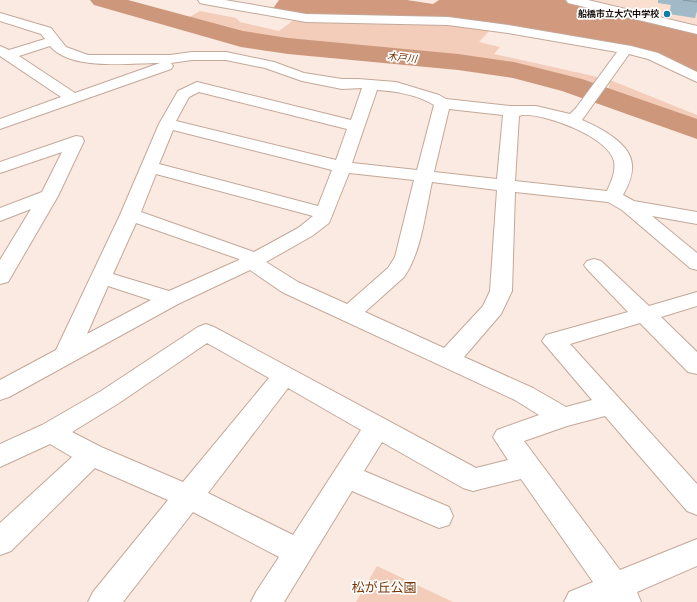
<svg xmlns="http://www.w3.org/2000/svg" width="697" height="602" viewBox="0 0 697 602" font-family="Cabin,'Noto Sans JP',sans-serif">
  <rect width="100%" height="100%" fill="#fbeae1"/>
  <path fill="#fadecf" d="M 578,0 L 697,0 L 697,28 Z"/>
  <g fill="#f3cdb9">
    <path d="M 200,11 L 236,18 L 240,22 L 279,31 L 295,19 L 429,23 L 492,28 L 479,42 L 500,47 L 494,54 L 602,78 L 589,86 L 519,67 L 301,44 L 243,36 L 186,19 Z"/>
    <path d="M 610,80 L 697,115 L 697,125 L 608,92 Z"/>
    <path d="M 377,566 L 453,602 L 356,602 Z"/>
  </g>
  <path fill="#d19a7e" d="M 279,0 L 407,0 L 433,4 L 439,0 L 565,0 L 697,33 L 697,75 L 658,55 L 509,27 L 310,15 L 272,10 Z"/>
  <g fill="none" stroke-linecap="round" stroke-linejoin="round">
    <path fill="#cd977b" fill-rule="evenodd" d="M 90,0 L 128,0 L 243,31 L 288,38 L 458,54 L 514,62 L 582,79 L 697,119 L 697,139 L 562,91 L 513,78 L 458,70 L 288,54 L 241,47 L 94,5 Z"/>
    <g stroke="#c3a89a" stroke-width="2">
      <g id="minor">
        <path d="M 198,0 L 225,0 L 306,14 L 448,17 L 508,25 L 631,46 L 658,53 L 697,72 L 697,82 L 648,59 L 629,54 L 582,120 C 600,128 631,143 632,165 C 633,176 628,186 623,195 L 634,201 L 697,212 L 697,224 L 652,216 L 697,253 L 697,270 L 690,268 L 622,210 L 608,202 L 515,192 L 512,291 L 501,314 L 464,357 L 533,388 L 566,407 L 592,400 L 542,341 L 546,335 L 628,312 L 587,269 L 584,265 L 587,261 L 594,259 L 601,261 L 649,306 L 697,292 L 697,306 L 661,317 L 697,352 L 697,374 L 688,372 L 640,323 L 570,344 L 697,484 L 697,515 L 687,511 L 605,416 L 567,426 L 524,441 L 620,570 L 697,539 L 697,566 L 637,592 L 641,602 L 564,602 L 569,592 L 593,582 L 521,479 L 473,491 L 463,488 L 382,442 L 364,471 L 449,507 L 453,516 L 449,525 L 439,528 L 352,491 L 284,602 L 251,602 L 256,592 L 279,557 L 193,512 L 123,602 L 88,602 L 93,592 L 168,500 L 95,468 L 11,551 L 0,555 L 0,523 L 72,457 L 50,444 L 0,467 L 0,444 L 42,425 L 101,391 L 198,327 L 206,324 L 214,327 L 476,468 L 508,460 L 493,437 L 497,430 L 539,415 L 515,400 L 282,292 L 250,270 L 178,304 L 9,397 L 0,400 L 0,380 L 56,350 L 120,215 L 159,124 L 178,91 L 197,82 L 351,120 L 362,88 L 342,89 L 302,81 L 265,68 L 226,60 L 192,60 L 171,63 L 173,66 L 171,69 L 0,129 L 0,119 L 61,97 L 0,56 L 0,46 L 9,50 L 45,39 L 41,34 L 0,21 L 0,13 L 51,28 L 66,47 L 88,55 L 170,55 L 192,52 L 226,52 L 274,62 L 304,73 L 342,79 L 358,79 L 396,82 L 439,95 L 446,99 L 510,106 L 536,106 L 570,114 L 576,108 L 617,52 L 508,33 L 448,25 L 306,22 L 204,4 L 200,3 ZM 50,46 C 71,71 129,63 160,63 L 75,93 L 19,56 ZM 377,90 C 395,91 418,95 434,105 L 417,170 L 352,163 ZM 199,92 L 347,129 L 336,160 L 176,121 L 189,97 ZM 449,109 L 503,115 L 497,179 L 434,172 ZM 522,115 C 545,113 609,137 614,161 C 616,172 611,182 607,191 L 515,181 L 519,116 ZM 173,130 L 332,170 L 318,206 L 159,164 ZM 349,173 L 414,180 L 395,257 L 388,268 L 347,304 L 298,282 L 266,262 L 312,236 L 329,223 ZM 156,174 L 313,216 L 298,228 L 254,252 L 141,212 ZM 432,182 L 497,190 L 490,291 L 483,306 L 444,348 L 365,312 L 404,277 C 422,251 425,213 432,182 ZM 136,223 L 239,259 L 239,260 L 169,291 L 113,274 ZM 108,286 L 151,300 L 87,334 ZM 207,343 L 269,378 L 183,482 L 101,447 L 72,432 L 119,403 ZM 288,388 L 361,430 L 293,535 L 208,493 Z"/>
        <path d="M 566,0 L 588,0 L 697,26 L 697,34 L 568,3 Z"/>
        <path d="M 76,136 L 82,137 L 84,141 L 58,196 L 11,277 L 8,282 L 0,284 L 0,260 L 31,209 L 0,221 L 0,208 L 42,192 L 62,152 L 0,173 L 0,162 Z"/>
      </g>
    </g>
    <use href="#minor" fill="#fff" fill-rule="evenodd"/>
  </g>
  <path fill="#a1bac7" d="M 658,0 L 697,0 L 697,11 L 695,18 L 669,14 L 671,5 L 658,3 Z"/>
  <path fill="#bbd8e7" stroke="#8397a2" d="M 683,0 L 697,0 L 697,2 Z"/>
  <circle fill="#0e7da6" stroke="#fff" stroke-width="1.5" cx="667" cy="14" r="4"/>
  <g text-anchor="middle" stroke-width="3.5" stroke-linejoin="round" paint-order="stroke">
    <g font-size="9" font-weight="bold" fill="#180f0a" stroke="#fff" text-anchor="end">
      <text x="659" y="17">船橋市立大穴中学校</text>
    </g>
    <g font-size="10" font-style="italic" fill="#723101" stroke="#fff">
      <text transform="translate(402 57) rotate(6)" y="4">木戸川</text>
    </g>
    <g font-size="13" fill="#773507" stroke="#fff">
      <text x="384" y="592">松が丘公園</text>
    </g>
  </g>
</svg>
